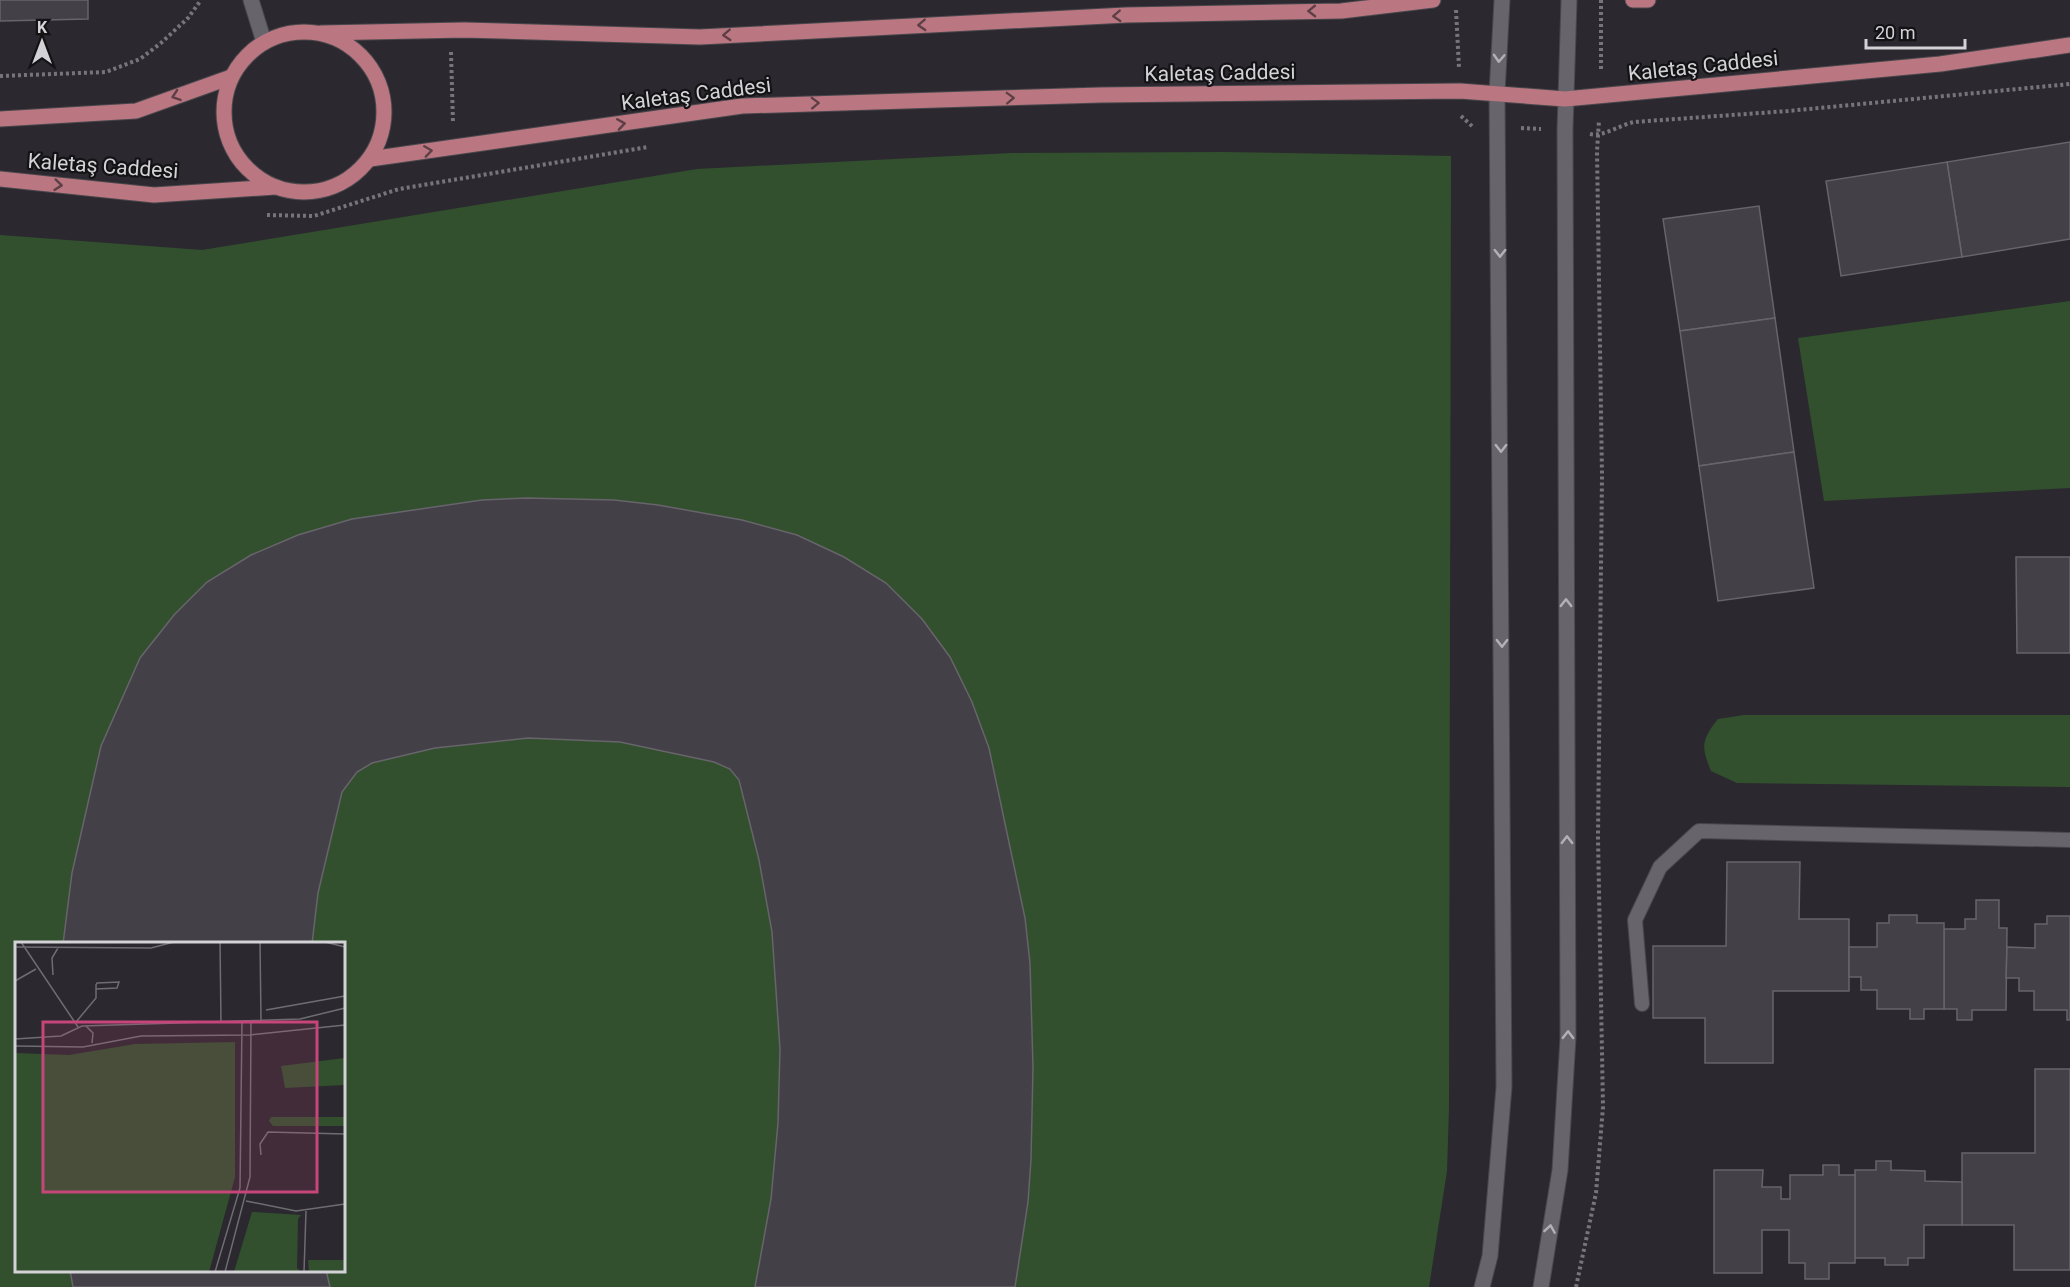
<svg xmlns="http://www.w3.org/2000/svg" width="2070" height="1287" viewBox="0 0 2070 1287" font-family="Roboto,sans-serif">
  <rect width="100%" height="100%" fill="#2b292f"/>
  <g fill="#32502e" fill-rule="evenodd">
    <path d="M 1223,152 L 1451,156 L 1449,1108 L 1447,1171 L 1429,1287 L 0,1287 L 0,235 L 202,250 L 697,169 L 1012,153 ZM 16,944 L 344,944 L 344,1270 L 16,1270 Z"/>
    <path d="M 2070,301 L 2070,488 L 1824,501 L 1798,338 Z"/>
    <path d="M 1744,715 L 2070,715 L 2070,787 L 1737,783 L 1711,771 C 1701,747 1701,740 1718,719 Z"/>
  </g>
  <g fill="#434047" stroke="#67646b" stroke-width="1.5">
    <path d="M 0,0 L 88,0 L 88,19 L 0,21 Z"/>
    <path d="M 2070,142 L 2070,239 L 1962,257 L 1947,162 Z"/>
    <path d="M 1947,162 L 1962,257 L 1841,276 L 1826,181 Z"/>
    <path d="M 1759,206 L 1775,318 L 1680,331 L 1663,219 Z"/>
    <path d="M 1775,318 L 1794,452 L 1699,466 L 1680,331 Z"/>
    <path d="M 1794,452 L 1814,588 L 1718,601 L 1699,466 Z"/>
    <path d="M 527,498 L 614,500 L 658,505 L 742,520 L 797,535 L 844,557 L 886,583 L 922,619 L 950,657 L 972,702 L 989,748 L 1025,918 L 1030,963 L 1033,1067 L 1031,1160 L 1028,1202 L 1015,1287 L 755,1287 L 771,1199 L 778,1123 L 780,1049 L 772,932 L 759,860 L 739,780 L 730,769 L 714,762 L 620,742 L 528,738 L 435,748 L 372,763 L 357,772 L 342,792 L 318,893 L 312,944 L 63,944 L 72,873 L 101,746 L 140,658 L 174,615 L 207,582 L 251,555 L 298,535 L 352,519 L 482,500 Z"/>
    <path d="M 2016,557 L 2070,557 L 2070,653 L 2017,653 Z"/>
    <path d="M 1727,862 L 1800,862 L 1799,919 L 1849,919 L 1849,991 L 1773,991 L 1773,1063 L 1705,1063 L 1705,1018 L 1653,1018 L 1653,946 L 1726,946 Z"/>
    <path d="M 1976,900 L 1999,900 L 1999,928 L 2007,928 L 2006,1010 L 1972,1010 L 1972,1020 L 1957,1020 L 1957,1009 L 1944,1009 L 1944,929 L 1965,929 L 1965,919 L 1976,919 Z"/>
    <path d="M 1889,915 L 1917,915 L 1917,923 L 1944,923 L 1944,1009 L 1924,1009 L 1924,1019 L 1910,1019 L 1910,1009 L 1877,1009 L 1877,990 L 1861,990 L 1861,977 L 1849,977 L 1849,947 L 1877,947 L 1877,923 L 1889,923 Z"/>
    <path d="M 2047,916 L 2070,916 L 2070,1020 L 2067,1020 L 2067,1010 L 2034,1010 L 2034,991 L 2019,991 L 2019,978 L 2006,978 L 2007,947 L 2035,948 L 2035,924 L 2047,924 Z"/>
    <path d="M 2035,1069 L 2070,1069 L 2070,1270 L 2014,1270 L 2014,1225 L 1962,1225 L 1962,1153 L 2035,1153 Z"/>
    <path d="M 1876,1161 L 1891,1161 L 1891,1170 L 1925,1171 L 1925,1181 L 1962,1182 L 1962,1225 L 1924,1225 L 1924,1258 L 1908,1258 L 1908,1265 L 1885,1265 L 1885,1258 L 1855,1258 L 1855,1170 L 1876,1170 Z"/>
    <path d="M 1823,1165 L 1839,1165 L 1839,1175 L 1855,1175 L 1855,1263 L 1829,1263 L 1829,1279 L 1805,1279 L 1805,1263 L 1789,1263 L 1789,1230 L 1762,1230 L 1762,1273 L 1714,1273 L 1714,1170 L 1763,1170 L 1762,1187 L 1781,1187 L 1781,1199 L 1790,1199 L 1790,1175 L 1823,1175 Z"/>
    <path d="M 70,1270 L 326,1270 L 330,1287 L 73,1287 Z"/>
  </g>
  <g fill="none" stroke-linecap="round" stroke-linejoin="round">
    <g stroke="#49474c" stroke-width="16">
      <path id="lane" d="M 1642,1004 L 1635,920 L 1660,867 L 1699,831 L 2070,840"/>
    </g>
    <g stroke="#49474c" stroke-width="17">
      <g id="secondary">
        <path d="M 251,0 L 264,42"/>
        <path d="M 1482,1287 L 1490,1256 L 1504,1087 L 1497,93 L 1502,0"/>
        <path d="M 1541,1287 L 1560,1170 L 1568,1038 L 1565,130 L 1569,0"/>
      </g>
    </g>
    <g stroke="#49474c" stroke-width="17">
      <g id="primary">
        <path d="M 1633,0 L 1648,0"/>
        <circle cx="304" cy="112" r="80"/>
        <path d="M 321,33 L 464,30 L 700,37 L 1126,15 L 1341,11 L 1433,0"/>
        <path d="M 0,119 L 136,111 L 231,77"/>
        <path d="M 370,159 L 742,106 L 1101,95 L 1460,91 L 1565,99 L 1940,64 L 2070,45"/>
        <path d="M 0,179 L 154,195 L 275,187"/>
      </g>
    </g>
    <g stroke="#77757a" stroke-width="4" stroke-dasharray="3 3" stroke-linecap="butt">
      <path d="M 1601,0 L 1601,71"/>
      <path d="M 1456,10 L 1459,68"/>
      <path d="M 451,52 L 453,123"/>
      <path d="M 0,76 L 106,72 L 140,59 L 161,43 L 188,18 L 201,0"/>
      <path d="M 1461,116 L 1473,127"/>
      <path d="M 1521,128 L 1541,129"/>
      <path d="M 1590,134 C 1603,137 1620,125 1634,122 L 1788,111 L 2070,84"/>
      <path d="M 267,215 L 314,216 L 399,189 L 648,147"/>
      <path d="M 1576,1287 L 1596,1193 L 1603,1107 L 1598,837 L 1602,476 L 1597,151 L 1599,120"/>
    </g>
    <use href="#lane" stroke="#67646b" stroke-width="14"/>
    <use href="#secondary" stroke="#67646b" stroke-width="15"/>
    <use href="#primary" stroke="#ba7782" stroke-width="15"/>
  </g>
  <defs><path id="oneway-chevron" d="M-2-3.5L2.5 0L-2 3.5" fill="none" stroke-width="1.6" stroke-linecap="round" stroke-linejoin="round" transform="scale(1.5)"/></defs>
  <g stroke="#5e3f46">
    <use href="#oneway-chevron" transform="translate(1312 11) rotate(179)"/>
    <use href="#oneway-chevron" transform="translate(1117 16) rotate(177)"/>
    <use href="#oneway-chevron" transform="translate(922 25) rotate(177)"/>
    <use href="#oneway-chevron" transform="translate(727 35) rotate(177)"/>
    <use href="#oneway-chevron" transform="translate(176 96) rotate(161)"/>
    <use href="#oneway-chevron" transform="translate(1010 98) rotate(-2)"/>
    <use href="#oneway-chevron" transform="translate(815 103) rotate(-2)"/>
    <use href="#oneway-chevron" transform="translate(621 124) rotate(-9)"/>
    <use href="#oneway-chevron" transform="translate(428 151) rotate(-8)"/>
    <use href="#oneway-chevron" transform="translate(58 185) rotate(6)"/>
  </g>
  <g stroke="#b3b1b6">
    <use href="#oneway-chevron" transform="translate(1499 58) rotate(93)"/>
    <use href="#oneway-chevron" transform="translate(1500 253) rotate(90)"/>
    <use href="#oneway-chevron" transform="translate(1501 448) rotate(90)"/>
    <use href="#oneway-chevron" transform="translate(1566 603) rotate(-90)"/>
    <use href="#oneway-chevron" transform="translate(1502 643) rotate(90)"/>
    <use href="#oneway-chevron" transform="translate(1567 840) rotate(-90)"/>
    <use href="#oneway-chevron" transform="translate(1568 1035) rotate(-89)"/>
    <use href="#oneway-chevron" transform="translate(1550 1229) rotate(-81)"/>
  </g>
  <g text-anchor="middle" stroke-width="4.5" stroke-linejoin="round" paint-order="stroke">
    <g font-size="21" fill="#d3d2d6" stroke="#131215">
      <text transform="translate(1703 66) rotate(-6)" y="7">Kaletaş Caddesi</text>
      <text transform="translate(1220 73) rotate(-1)" y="7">Kaletaş Caddesi</text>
      <text transform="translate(696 94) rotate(-7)" y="7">Kaletaş Caddesi</text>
      <text transform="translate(103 166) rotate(4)" y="7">Kaletaş Caddesi</text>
    </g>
  </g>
  <g transform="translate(15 942)">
    <rect width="330" height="330" fill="#2b292f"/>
    <path d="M 220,100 L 220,235 L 194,330 L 0,330 L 0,111 L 54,113 L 120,102 ZM 330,116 L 330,143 L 270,146 L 266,124 ZM 256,175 L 330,175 L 330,184 L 258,184 L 254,179 ZM 237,270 L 286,273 L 283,277 L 282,326 L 286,330 L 219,330 ZM 293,318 L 330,318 L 330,330 L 294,330 Z" fill="#32502e"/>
    <path fill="none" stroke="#6e6d72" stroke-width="1.5" d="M 6,0 L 63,85M 205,0 L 206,81M 245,0 L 246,79M 310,0 L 330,5M 0,5 L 136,6 L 159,0M 38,33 L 37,16 L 43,6M 0,39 L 21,27M 251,68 L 330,54M 61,80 L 81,56 L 81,43 L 82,41 L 104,40 L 102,46 L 81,47M 71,84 L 78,91 L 77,101M 0,97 L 46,94 L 67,84 L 285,77 L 330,66M 0,104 L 68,105 L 126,94 L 235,93 L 330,83M 246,213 L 245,202 L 253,190 L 330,192M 231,259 L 281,269 L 330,262M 200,330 L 225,246 L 227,79M 210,330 L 235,235 L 236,79M 289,330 L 291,269"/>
    <path fill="#c6467a" fill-opacity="0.15" stroke="#c6467a" stroke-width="3" d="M 28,80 L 302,80 L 302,250 L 28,250 Z"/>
    <rect width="330" height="330" fill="none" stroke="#d3d2d6" stroke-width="3"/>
  </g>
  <g transform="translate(42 42)" stroke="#131215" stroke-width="4.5" paint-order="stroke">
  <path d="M0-4.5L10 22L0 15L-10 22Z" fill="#d3d2d6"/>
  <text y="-9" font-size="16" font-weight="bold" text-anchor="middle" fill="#d3d2d6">K</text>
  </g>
  <path d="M1866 39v9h99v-9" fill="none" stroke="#d3d2d6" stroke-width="3"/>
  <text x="1875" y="39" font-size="18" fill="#d3d2d6" stroke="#131215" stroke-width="4.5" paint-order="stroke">20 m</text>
</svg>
